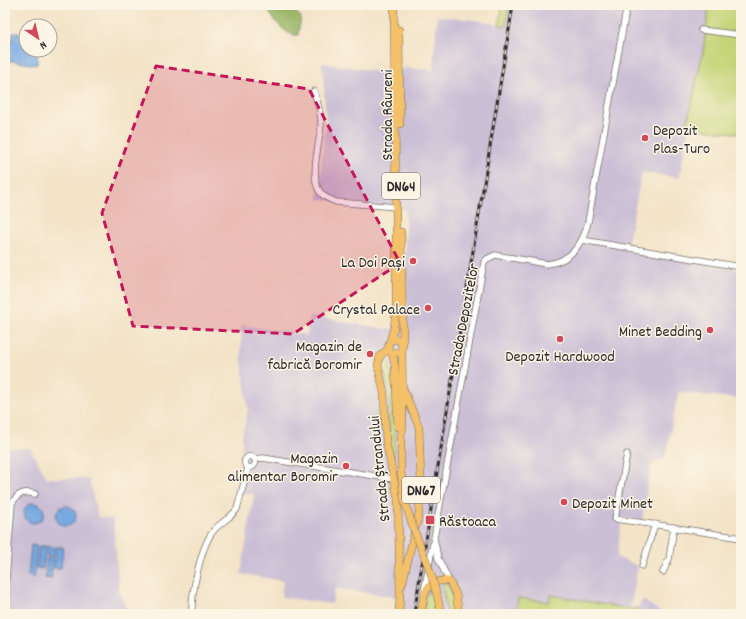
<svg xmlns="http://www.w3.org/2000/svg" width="746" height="619" viewBox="0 0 746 619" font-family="Dekko,sans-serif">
  <rect width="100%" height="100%" fill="#fcf5e5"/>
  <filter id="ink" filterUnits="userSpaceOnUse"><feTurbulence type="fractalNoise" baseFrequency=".025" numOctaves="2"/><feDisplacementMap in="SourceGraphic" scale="8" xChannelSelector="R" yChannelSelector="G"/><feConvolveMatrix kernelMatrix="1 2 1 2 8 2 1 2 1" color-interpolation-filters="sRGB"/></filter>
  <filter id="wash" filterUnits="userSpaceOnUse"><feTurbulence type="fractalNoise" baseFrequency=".012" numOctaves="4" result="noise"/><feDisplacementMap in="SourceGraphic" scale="16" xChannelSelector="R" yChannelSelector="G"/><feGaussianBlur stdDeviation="0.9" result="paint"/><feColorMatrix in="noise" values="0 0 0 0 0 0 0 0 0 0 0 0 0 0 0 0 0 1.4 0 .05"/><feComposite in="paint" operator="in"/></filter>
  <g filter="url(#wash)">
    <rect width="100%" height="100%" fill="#f3e3c7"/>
    <g fill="#cbbfd6">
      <path d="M 509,5 L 709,5 L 703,52 L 679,178 L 642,172 L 626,251 L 741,270 L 741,399 L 678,392 L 666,455 L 663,459 L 651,464 L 642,520 L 622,518 L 617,557 L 638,566 L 630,609 L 551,595 L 549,602 L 518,598 L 516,614 L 395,614 L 396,597 L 335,588 L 332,604 L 281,597 L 283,581 L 241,574 L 254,494 L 237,494 L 242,474 L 242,436 L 248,410 L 241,355 L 242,325 L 307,335 L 309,316 L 386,329 L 407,327 L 405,210 L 318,199 L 326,120 L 322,63 L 389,73 L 407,68 L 433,70 L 437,16 L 483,21 L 505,26 Z"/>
      <path d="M 5,448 L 30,448 L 47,478 L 89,479 L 98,517 L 113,519 L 119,591 L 128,614 L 5,614 Z"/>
      <path d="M 643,600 L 664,614 L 636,614 L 639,610 L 637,608 Z"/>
    </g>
    <g fill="#c4d477" stroke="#788051">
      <path d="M 502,5 L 509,5 L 506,26 L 499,25 Z"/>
      <path d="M 709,5 L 741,5 L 741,134 L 686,127 L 703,52 Z"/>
      <path d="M 386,360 L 390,364 L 393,391 L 395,437 L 394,460 C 385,437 392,411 388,387 C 386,379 382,371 384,362 Z"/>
      <path d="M 447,583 C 453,594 455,602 456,614 L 447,614 L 442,584 Z"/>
      <path d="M 430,589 L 434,603 L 435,614 L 424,614 L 425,598 Z"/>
      <path d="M 551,595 L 630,609 L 637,608 L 639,610 L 636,614 L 516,614 L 518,598 L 549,602 Z"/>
    </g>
    <path fill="#9bb668" stroke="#63704a" d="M 263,5 L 294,5 L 294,11 L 301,17 L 298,35 C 284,37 272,15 263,5 Z"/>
    <g fill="#75a8e1" stroke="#506a86">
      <path d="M 14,32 L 26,35 L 26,50 L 38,50 L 37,64 L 36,65 L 5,60 L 5,47 L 12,42 L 13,33 Z"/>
      <circle cx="34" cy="513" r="10"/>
      <circle cx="66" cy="516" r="10"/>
      <path d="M 31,545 L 37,546 L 34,577 L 28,576 Z"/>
      <path d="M 39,546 L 46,546 L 43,569 L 37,568 Z"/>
      <path d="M 48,546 L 54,547 L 53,557 L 47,556 Z"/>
      <path d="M 56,547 L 63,547 L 61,568 L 54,568 Z"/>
      <path d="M 47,558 L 53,559 L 51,579 L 45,578 Z"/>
    </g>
  </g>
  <g filter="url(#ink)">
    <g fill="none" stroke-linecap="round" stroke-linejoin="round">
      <g stroke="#716b62" stroke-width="7">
        <g id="minor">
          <path d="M 701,30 L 741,35"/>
          <path d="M 314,91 C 317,102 322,114 321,125 C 320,142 309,177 320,192 C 324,198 330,199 336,202 L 396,207"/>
          <path d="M 582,240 L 741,267"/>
          <path d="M 627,454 L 615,519 L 665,526 L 741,538"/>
          <circle cx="250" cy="462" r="5.5"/>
          <path d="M 255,459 L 263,458 L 394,479"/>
          <path d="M 642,566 L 655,524"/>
          <path d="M 663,572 L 669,559 L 674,527"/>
          <path d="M 449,581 L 438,558 L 434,538 L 484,262 L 487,259 L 495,255 L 547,264 C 570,262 583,244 588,222 L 627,5"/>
          <path d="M 5,590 L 12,504 C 17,493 24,491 35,494"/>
          <path d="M 424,592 L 433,544"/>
          <path d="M 192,614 C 191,594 201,545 214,530 C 221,522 231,518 237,509 L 248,468"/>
        </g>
      </g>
      <g stroke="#716b62" stroke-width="8">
        <g id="major">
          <path d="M 399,30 L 400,124"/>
          <path d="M 401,232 L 403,344"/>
          <path d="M 391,340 L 398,339 L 401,342 L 402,348 L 400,352 L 392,353 L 389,351 L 388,347 L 394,328 L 396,309 L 396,219 L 394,5"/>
          <path d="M 388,349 L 380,356 L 378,365 L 384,393 L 386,442 L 398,499 L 400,593 L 399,614"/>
          <path d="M 392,353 L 395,366 L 398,427"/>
          <path d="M 401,436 L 403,427 L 402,348"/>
          <path d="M 402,585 L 419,513 L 421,483 L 419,427 L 403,388"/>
          <path d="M 437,595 L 441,614"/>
          <path d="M 421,614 C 424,595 424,579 449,581 L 456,594 L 459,614"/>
        </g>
      </g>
      <use href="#minor" stroke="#fff" stroke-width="5.5"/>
      <use href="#major" stroke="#f4c16a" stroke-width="7"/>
      <g stroke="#2b2b2b" stroke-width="3">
        <path id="rail" d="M 414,614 L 513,5"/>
      </g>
      <use href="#rail" stroke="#fcf5e5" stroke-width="1.5" stroke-dasharray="4.5" stroke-linecap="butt"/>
      <g stroke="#716b62" stroke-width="8" stroke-linecap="butt">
        <path id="major-bridge" d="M 401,436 L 401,472 L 404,499 L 413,527 L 430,571 L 437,595"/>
      </g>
      <use href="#major-bridge" stroke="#f4c16a" stroke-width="7"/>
    </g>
  </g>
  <path fill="#c2185b" fill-opacity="0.2" stroke="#c2185b" stroke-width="3" stroke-dasharray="8 5" stroke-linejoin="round" d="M 156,66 L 309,89 L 400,263 L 293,334 L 133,326 L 102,213 Z"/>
  <g fill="#d1495b" stroke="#fcf5e5" stroke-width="1.5">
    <circle cx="645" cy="138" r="4"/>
    <circle cx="413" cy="261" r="4"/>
    <circle cx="428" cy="308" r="4"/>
    <circle cx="710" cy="330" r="4"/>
    <circle cx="560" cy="339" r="4"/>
    <circle cx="370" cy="354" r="4"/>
    <circle cx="346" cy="466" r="4"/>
    <circle cx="564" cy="502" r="4"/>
    <rect x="425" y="515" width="10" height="10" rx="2"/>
  </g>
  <g text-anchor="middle" stroke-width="3" stroke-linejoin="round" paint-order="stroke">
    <g fill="#fcf5e5" stroke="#6a6863" stroke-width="1">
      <rect x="382" y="173" width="38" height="26" rx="3"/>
      <rect x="402" y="477" width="38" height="26" rx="3"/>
    </g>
    <g font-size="15" font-weight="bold" fill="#2b2b2b">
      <text x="401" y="191">DN64</text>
      <text x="421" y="495">DN67</text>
    </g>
    <g font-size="16" fill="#2b2b2b" stroke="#fcf5e5">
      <text transform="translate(386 115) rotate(-90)" y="6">Strada Râureni</text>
      <text transform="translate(462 319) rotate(-79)" y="6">Strada Depozitelor</text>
      <text transform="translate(378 469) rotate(-96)" y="6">Strada Ștrandului</text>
    </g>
    <g font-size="16" fill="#2b2b2b" stroke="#fcf5e5" text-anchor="end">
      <text x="653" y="135" text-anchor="start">Depozit<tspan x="653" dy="18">Plas-Turo</tspan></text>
      <text x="405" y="267">La Doi Pași</text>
      <text x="420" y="314">Crystal Palace</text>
      <text x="702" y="336">Minet Bedding</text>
      <text x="362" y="351">Magazin de<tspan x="362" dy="18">fabrică Boromir</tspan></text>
      <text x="560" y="361" text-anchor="middle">Depozit Hardwood</text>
      <text x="338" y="463">Magazin<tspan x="338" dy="18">alimentar Boromir</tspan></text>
      <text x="572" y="508" text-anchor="start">Depozit Minet</text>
      <text x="439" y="526" text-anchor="start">Răstoaca</text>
    </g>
  </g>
  <rect width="746" height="619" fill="none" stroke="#fcf5e5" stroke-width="20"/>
  <g transform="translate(38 38) rotate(145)"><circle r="19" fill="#fcf5e5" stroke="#a8a49b"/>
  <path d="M0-3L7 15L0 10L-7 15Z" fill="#d1495b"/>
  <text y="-6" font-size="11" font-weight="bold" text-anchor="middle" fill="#2b2b2b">N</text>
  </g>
</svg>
